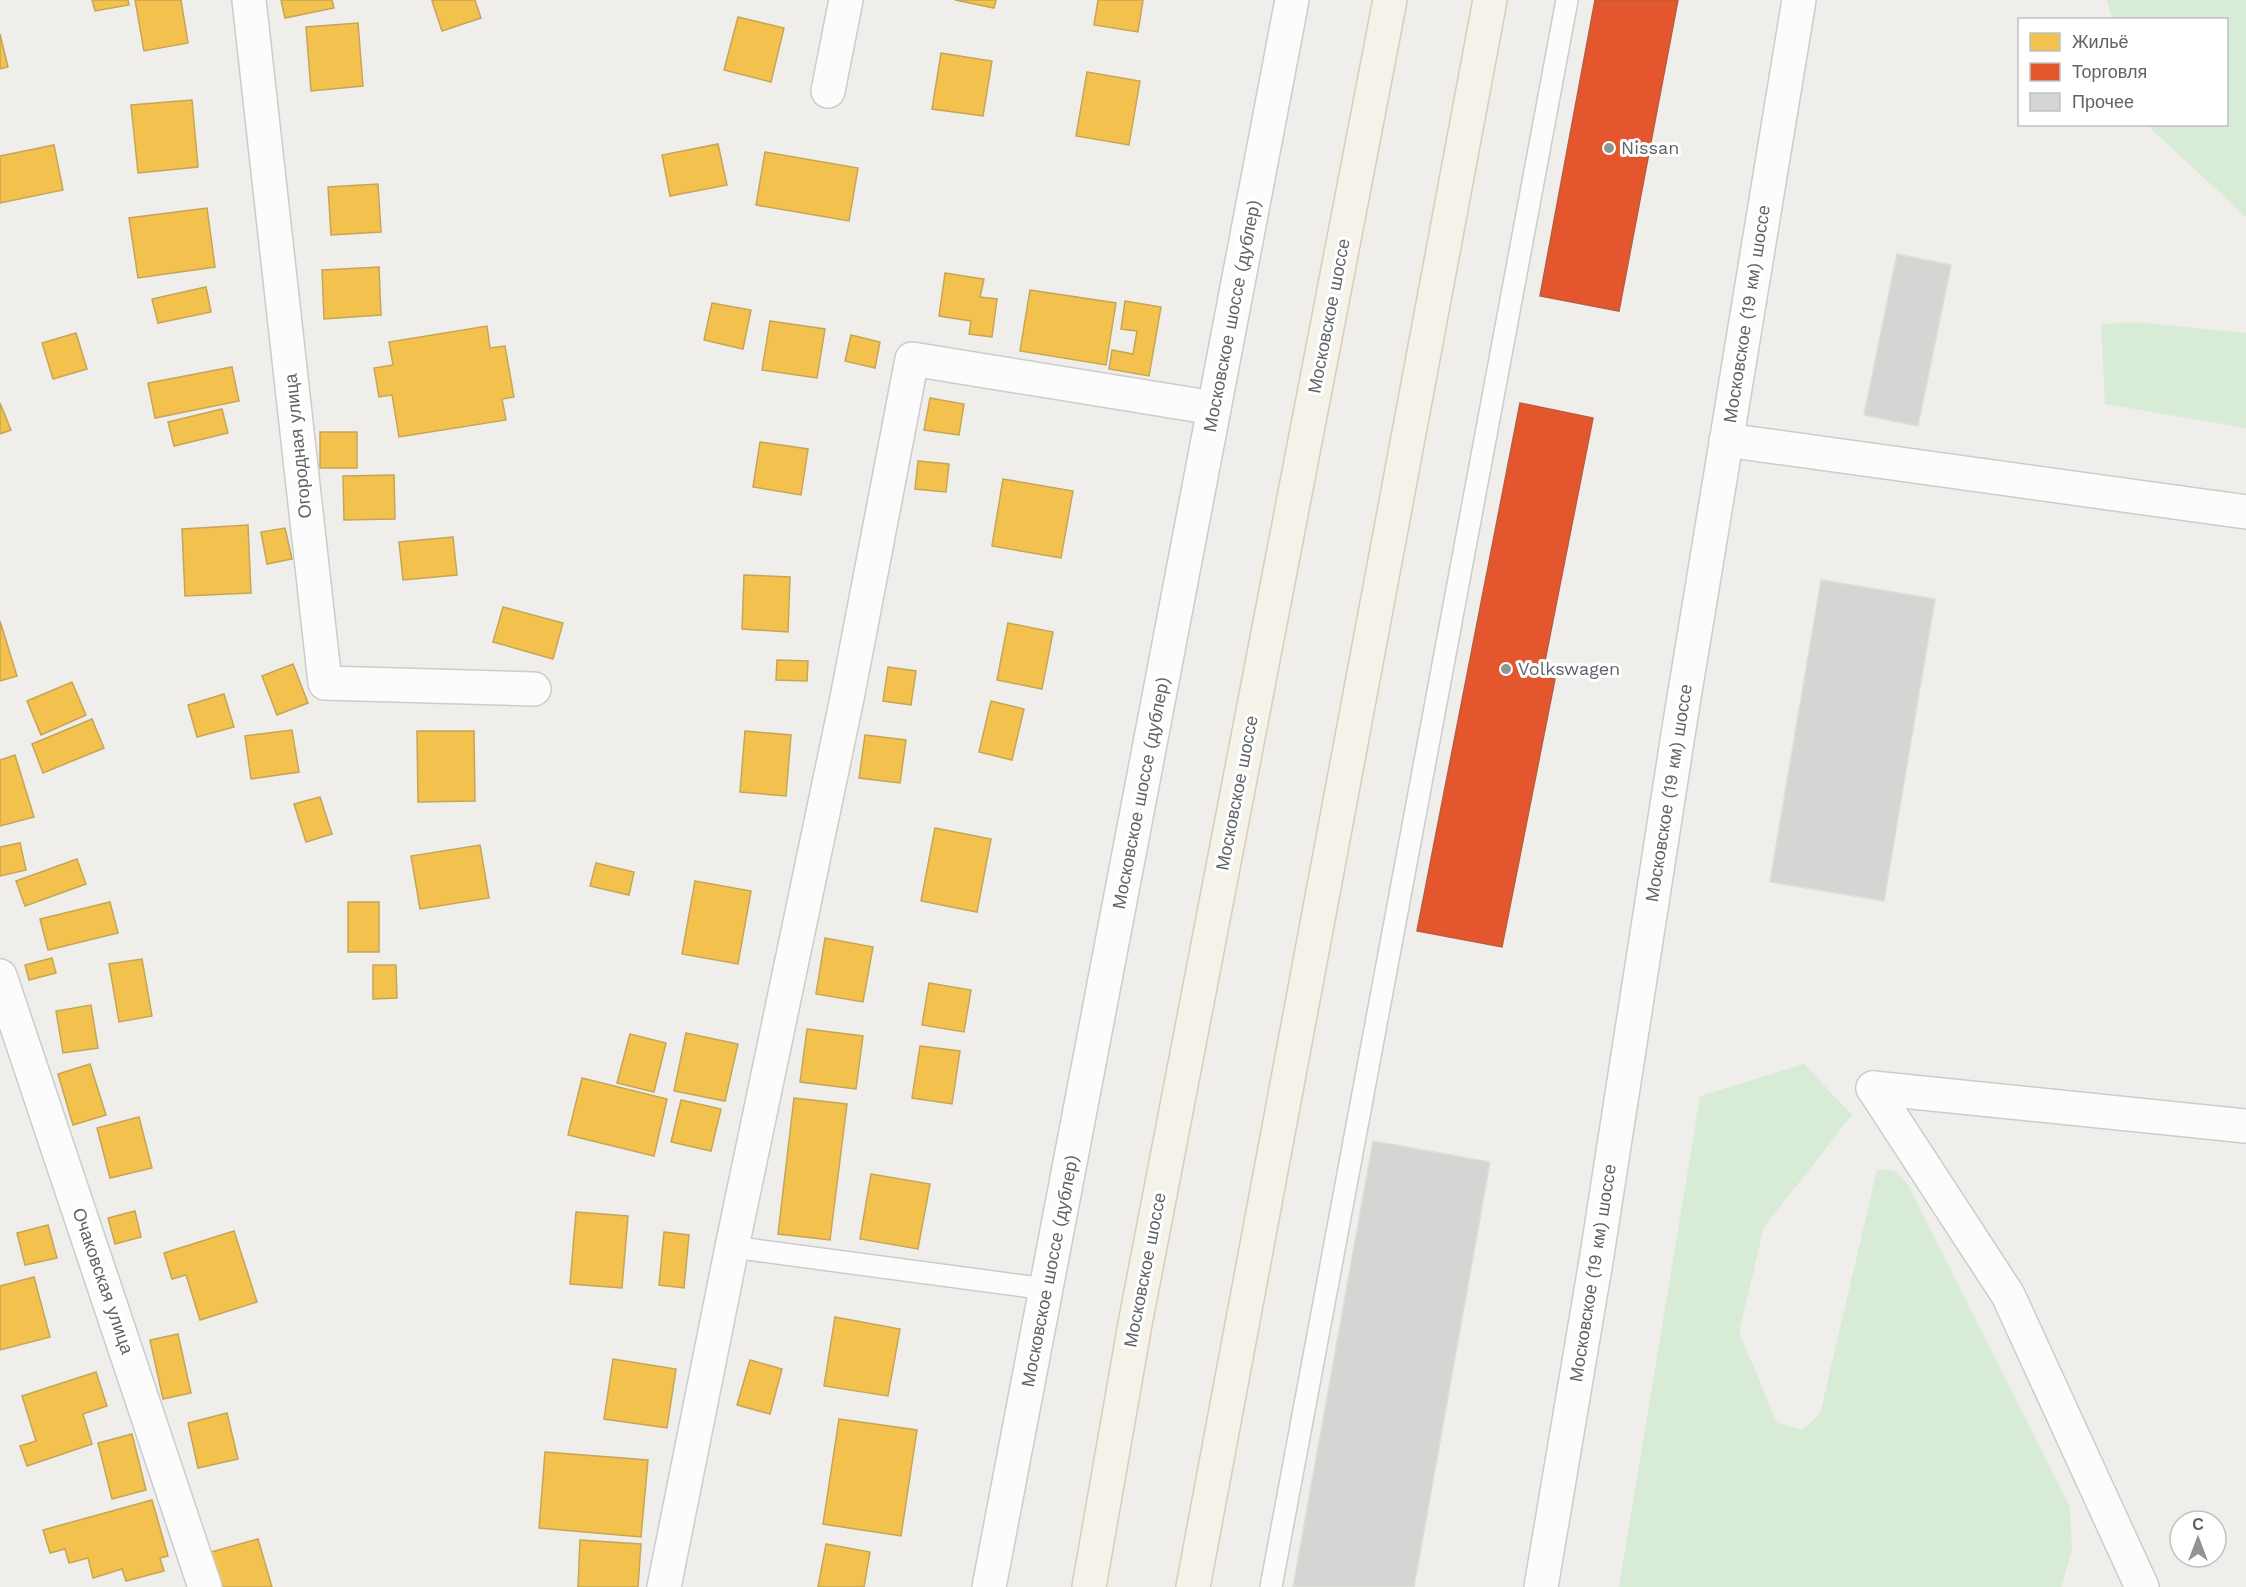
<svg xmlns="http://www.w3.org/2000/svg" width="2246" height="1587" viewBox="0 0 2246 1587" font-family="'Work Sans',sans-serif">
  <rect width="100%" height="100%" fill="#efeeea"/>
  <g fill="#d8ebd6">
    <path d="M 2107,0 L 2246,0 L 2246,217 L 2147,125 L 2226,124 L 2226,20 L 2112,19 Z"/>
    <path d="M 2136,322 L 2246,333 L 2246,428 L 2105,404 L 2101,324 Z"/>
    <path d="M 1804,1064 L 1852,1115 L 1764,1227 L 1739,1332 L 1777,1423 L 1802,1430 L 1820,1414 L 1877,1170 L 1893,1170 L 1907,1183 L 2070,1507 L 2072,1550 L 2061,1587 L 1619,1587 L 1700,1096 Z"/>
  </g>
  <g fill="#f2c14e" stroke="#c6a556" stroke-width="1.5">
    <path d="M 92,0 L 128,0 L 129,5 L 95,11 Z"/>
    <path d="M 135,0 L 181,0 L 188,43 L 144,51 Z"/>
    <path d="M 281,0 L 332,0 L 334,8 L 285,18 Z"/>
    <path d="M 435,0 L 475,0 L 481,18 L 442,31 L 432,1 Z"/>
    <path d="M 955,0 L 996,0 L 994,8 Z"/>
    <path d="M 1098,0 L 1143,0 L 1138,32 L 1094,25 Z"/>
    <path d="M 738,17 L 784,28 L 771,82 L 724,70 Z"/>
    <path d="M 358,23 L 363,86 L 311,91 L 306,27 Z"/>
    <path d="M 0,34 L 8,67 L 0,69 Z"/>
    <path d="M 941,53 L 992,61 L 983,116 L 932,109 Z"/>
    <path d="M 1087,72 L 1140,81 L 1129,145 L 1076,136 Z"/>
    <path d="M 192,100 L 198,167 L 138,173 L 131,105 Z"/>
    <path d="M 718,144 L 727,185 L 670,196 L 662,155 Z"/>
    <path d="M 54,145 L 63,190 L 0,203 L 0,156 Z"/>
    <path d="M 765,152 L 858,168 L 849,221 L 756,205 Z"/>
    <path d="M 378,184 L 381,232 L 331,235 L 328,187 Z"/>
    <path d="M 207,208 L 215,267 L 138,278 L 129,218 Z"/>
    <path d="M 379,267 L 381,315 L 324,319 L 322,270 Z"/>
    <path d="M 945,273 L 984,279 L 980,297 L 997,299 L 992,337 L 969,334 L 971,321 L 939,316 Z"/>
    <path d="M 206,287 L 211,312 L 158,323 L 152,299 Z"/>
    <path d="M 1030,290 L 1116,303 L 1106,365 L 1020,351 Z"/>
    <path d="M 1125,301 L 1161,307 L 1149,376 L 1109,369 L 1112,350 L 1133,354 L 1137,331 L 1121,329 Z"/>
    <path d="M 712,303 L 751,310 L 743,349 L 704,340 Z"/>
    <path d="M 770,321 L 825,329 L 817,378 L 762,370 Z"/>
    <path d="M 487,326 L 490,348 L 505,346 L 514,397 L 502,399 L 506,420 L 399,437 L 392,395 L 379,397 L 374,368 L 393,365 L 389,342 Z"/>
    <path d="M 76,333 L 87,369 L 53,379 L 42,343 Z"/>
    <path d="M 851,335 L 880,342 L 875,368 L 845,361 Z"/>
    <path d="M 232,367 L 239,401 L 155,418 L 148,383 Z"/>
    <path d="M 930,398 L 964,404 L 959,435 L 924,430 Z"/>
    <path d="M 0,403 L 11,430 L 0,434 Z"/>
    <path d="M 222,409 L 228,433 L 174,446 L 168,422 Z"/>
    <rect x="320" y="432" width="37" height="36"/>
    <path d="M 760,442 L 808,449 L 801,495 L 753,487 Z"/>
    <path d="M 918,461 L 949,464 L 946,492 L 915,489 Z"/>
    <path d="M 394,475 L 395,519 L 344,520 L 343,476 Z"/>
    <path d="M 1003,479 L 1073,491 L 1061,558 L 992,546 Z"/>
    <path d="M 248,525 L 251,593 L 185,596 L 182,529 Z"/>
    <path d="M 285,528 L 292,559 L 267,564 L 261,532 Z"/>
    <path d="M 453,537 L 457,575 L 403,580 L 399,542 Z"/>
    <path d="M 744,575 L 790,577 L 788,632 L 742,629 Z"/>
    <path d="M 503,607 L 563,623 L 553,659 L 493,642 Z"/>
    <path d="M 0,621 L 17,676 L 0,681 Z"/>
    <path d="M 1008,623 L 1053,632 L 1042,689 L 997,680 Z"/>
    <path d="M 777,660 L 808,661 L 807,681 L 776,680 Z"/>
    <path d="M 293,664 L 308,703 L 277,715 L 262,676 Z"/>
    <path d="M 888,667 L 916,671 L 911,705 L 883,701 Z"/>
    <path d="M 72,682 L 86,715 L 41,735 L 27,701 Z"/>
    <path d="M 224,694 L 234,727 L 197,737 L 188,705 Z"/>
    <path d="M 991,701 L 1024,709 L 1012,760 L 979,752 Z"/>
    <path d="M 92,719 L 104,748 L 43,773 L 32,744 Z"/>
    <path d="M 292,730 L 299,772 L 251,779 L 245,736 Z"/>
    <path d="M 417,731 L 474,731 L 475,801 L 418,802 Z"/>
    <path d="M 745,731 L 791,735 L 786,796 L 740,792 Z"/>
    <path d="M 865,735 L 906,740 L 900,783 L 859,778 Z"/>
    <path d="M 15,755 L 34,817 L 0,826 L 0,760 Z"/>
    <path d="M 320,797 L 332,834 L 306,842 L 294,804 Z"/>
    <path d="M 935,828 L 991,839 L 977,912 L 921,901 Z"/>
    <path d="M 20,843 L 26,870 L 0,876 L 0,847 Z"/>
    <path d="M 480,845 L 489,898 L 420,909 L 411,856 Z"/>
    <path d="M 77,859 L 86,884 L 25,906 L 16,881 Z"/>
    <path d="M 596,863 L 634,872 L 629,895 L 590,886 Z"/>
    <path d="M 695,881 L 751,891 L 738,964 L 682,954 Z"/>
    <path d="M 110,902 L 118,933 L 48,950 L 40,919 Z"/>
    <rect x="348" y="902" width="31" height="50"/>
    <path d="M 825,938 L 873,947 L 863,1002 L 816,994 Z"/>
    <path d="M 52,958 L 56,973 L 29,980 L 25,965 Z"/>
    <path d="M 142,959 L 152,1016 L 119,1022 L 109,964 Z"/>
    <path d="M 373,965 L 396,965 L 397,998 L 373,999 Z"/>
    <path d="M 929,983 L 971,990 L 964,1032 L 922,1025 Z"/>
    <path d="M 91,1005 L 98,1048 L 63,1053 L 56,1011 Z"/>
    <path d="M 807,1029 L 863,1036 L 856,1089 L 800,1082 Z"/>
    <path d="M 686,1033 L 738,1044 L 725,1101 L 674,1091 Z"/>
    <path d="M 630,1034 L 666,1043 L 654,1092 L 617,1083 Z"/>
    <path d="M 920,1046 L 960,1051 L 952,1104 L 912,1098 Z"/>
    <path d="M 90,1064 L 106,1115 L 73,1125 L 58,1074 Z"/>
    <path d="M 582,1078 L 667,1099 L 654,1156 L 568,1135 Z"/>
    <path d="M 794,1098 L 847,1104 L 830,1240 L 778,1234 Z"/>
    <path d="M 681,1100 L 721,1109 L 711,1151 L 671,1142 Z"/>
    <path d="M 139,1117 L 152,1168 L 110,1178 L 97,1128 Z"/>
    <path d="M 871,1174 L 930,1184 L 918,1249 L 860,1239 Z"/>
    <path d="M 135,1211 L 141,1237 L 115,1244 L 108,1218 Z"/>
    <path d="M 576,1212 L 628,1216 L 622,1288 L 570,1284 Z"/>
    <path d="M 48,1225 L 57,1258 L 25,1265 L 17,1233 Z"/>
    <path d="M 234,1231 L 257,1302 L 200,1320 L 186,1275 L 172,1279 L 164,1253 Z"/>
    <path d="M 664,1232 L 689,1235 L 684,1288 L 659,1285 Z"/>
    <path d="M 34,1277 L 50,1337 L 0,1350 L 0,1286 Z"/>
    <path d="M 835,1317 L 900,1329 L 888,1396 L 824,1386 Z"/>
    <path d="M 178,1334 L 191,1393 L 163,1399 L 150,1340 Z"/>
    <path d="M 613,1359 L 676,1369 L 667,1428 L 604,1419 Z"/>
    <path d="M 750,1360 L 782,1369 L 770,1414 L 737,1405 Z"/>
    <path d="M 96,1372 L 107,1406 L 83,1414 L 92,1444 L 27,1466 L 20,1446 L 36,1441 L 22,1396 Z"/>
    <path d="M 227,1413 L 238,1459 L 198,1468 L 188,1423 Z"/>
    <path d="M 839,1419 L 917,1430 L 901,1536 L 823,1524 Z"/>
    <path d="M 132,1434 L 146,1490 L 112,1499 L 98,1443 Z"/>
    <path d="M 545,1452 L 648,1460 L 641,1537 L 539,1528 Z"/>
    <path d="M 152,1500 L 168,1556 L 160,1558 L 164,1571 L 126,1581 L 122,1569 L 93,1578 L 88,1558 L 69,1563 L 65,1549 L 50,1553 L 43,1530 Z"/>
    <path d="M 258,1539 L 272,1587 L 221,1587 L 211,1552 Z"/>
    <path d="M 580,1540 L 641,1544 L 638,1587 L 578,1587 Z"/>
    <path d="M 826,1544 L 870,1552 L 864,1587 L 818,1587 Z"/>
  </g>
  <g fill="#e4572e" stroke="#bc5b3f" stroke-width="1.5">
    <path d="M 1595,0 L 1678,0 L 1619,311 L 1540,296 Z"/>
    <path d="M 1520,403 L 1593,418 L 1542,676 L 1555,679 L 1502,947 L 1417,931 Z"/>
  </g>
  <g fill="#d6d5d3" stroke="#deddd9" stroke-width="1.5">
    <path d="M 1897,254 L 1951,265 L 1918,426 L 1864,415 Z"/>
    <path d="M 1821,580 L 1935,599 L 1884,901 L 1770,882 Z"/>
    <path d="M 1373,1141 L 1490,1162 L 1414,1587 L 1293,1587 Z"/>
  </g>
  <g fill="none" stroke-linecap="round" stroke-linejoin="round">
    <g stroke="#cbcccc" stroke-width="24">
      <g id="service">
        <path d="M 732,1247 L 1046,1289"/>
        <path d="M 1271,1587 L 1567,0"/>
      </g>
    </g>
    <g stroke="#cbcccc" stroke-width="36">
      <g id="minor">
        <path d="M 249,0 L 325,683 L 534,689"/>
        <path d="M 828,91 L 846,0"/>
        <path d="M 1726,440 L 2246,512"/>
        <path d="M 0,976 L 205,1587"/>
        <path d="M 1873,1088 L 2008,1295 L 2142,1587"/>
        <path d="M 1873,1088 L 2246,1126"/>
        <path d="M 664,1587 L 732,1247 L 847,698 L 912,359 L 1214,408"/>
        <path d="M 989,1587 L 1292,0"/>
        <path d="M 1541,1587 L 1597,1255 L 1680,722 L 1799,0"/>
      </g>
    </g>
    <g stroke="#d7ceb8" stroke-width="36">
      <g id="primary">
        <path d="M 1089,1587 L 1135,1324 L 1390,0"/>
        <path d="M 1193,1587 L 1490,0"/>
      </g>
    </g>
    <use href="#service" stroke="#fdfcfc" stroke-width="21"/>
    <use href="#minor" stroke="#fdfcfc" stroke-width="33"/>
    <use href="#primary" stroke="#f4f2e9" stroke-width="33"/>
  </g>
  <g fill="#919496" stroke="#fff" stroke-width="2">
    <circle cx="1609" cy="148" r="6"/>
    <circle cx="1506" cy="669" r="6"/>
  </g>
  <g text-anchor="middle" stroke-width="6" stroke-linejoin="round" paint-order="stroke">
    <g font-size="18" fill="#5f6368" stroke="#fff" text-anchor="start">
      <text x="1621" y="154">Nissan</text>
      <text x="1518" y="675">Volkswagen</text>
    </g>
    <g font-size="18" fill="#5f6368" stroke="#fff">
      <text transform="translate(1747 314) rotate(-81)" y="6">Московское (19 км) шоссе</text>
      <text transform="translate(1232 316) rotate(-79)" y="6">Московское шоссе (дублер)</text>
      <text transform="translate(1329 316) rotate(-79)" y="6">Московское шоссе</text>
      <text transform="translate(298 446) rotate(-96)" y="6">Огородная улица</text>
      <text transform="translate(1141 793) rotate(-79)" y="6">Московское шоссе (дублер)</text>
      <text transform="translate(1237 793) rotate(-79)" y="6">Московское шоссе</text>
      <text transform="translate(1669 793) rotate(-81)" y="6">Московское (19 км) шоссе</text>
      <text transform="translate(1145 1270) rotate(-79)" y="6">Московское шоссе</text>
      <text transform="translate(1050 1271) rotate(-79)" y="6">Московское шоссе (дублер)</text>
      <text transform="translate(1593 1273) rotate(-81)" y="6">Московское (19 км) шоссе</text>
      <text transform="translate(103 1281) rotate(71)" y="6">Очаковская улица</text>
    </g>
  </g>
  <rect x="2018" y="18" width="210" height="108" fill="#ffffff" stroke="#bfc1c3" stroke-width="1.5"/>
  <rect x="2030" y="33" width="30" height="18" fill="#f2c14e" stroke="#bfc1c3" stroke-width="1.5"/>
  <text x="2072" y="48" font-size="18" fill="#5f6368">Жильё</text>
  <rect x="2030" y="63" width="30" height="18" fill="#e4572e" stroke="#bfc1c3" stroke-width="1.5"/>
  <text x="2072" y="78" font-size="18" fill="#5f6368">Торговля</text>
  <rect x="2030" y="93" width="30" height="18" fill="#d6d5d3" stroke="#bfc1c3" stroke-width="1.5"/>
  <text x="2072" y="108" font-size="18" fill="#5f6368">Прочее</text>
  <g transform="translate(2198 1539)"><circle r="28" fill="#ffffff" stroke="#bfc1c3" stroke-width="1.5"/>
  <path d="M0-4.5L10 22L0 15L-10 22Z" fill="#919496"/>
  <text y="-9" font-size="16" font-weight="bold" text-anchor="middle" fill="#5f6368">С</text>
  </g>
</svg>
